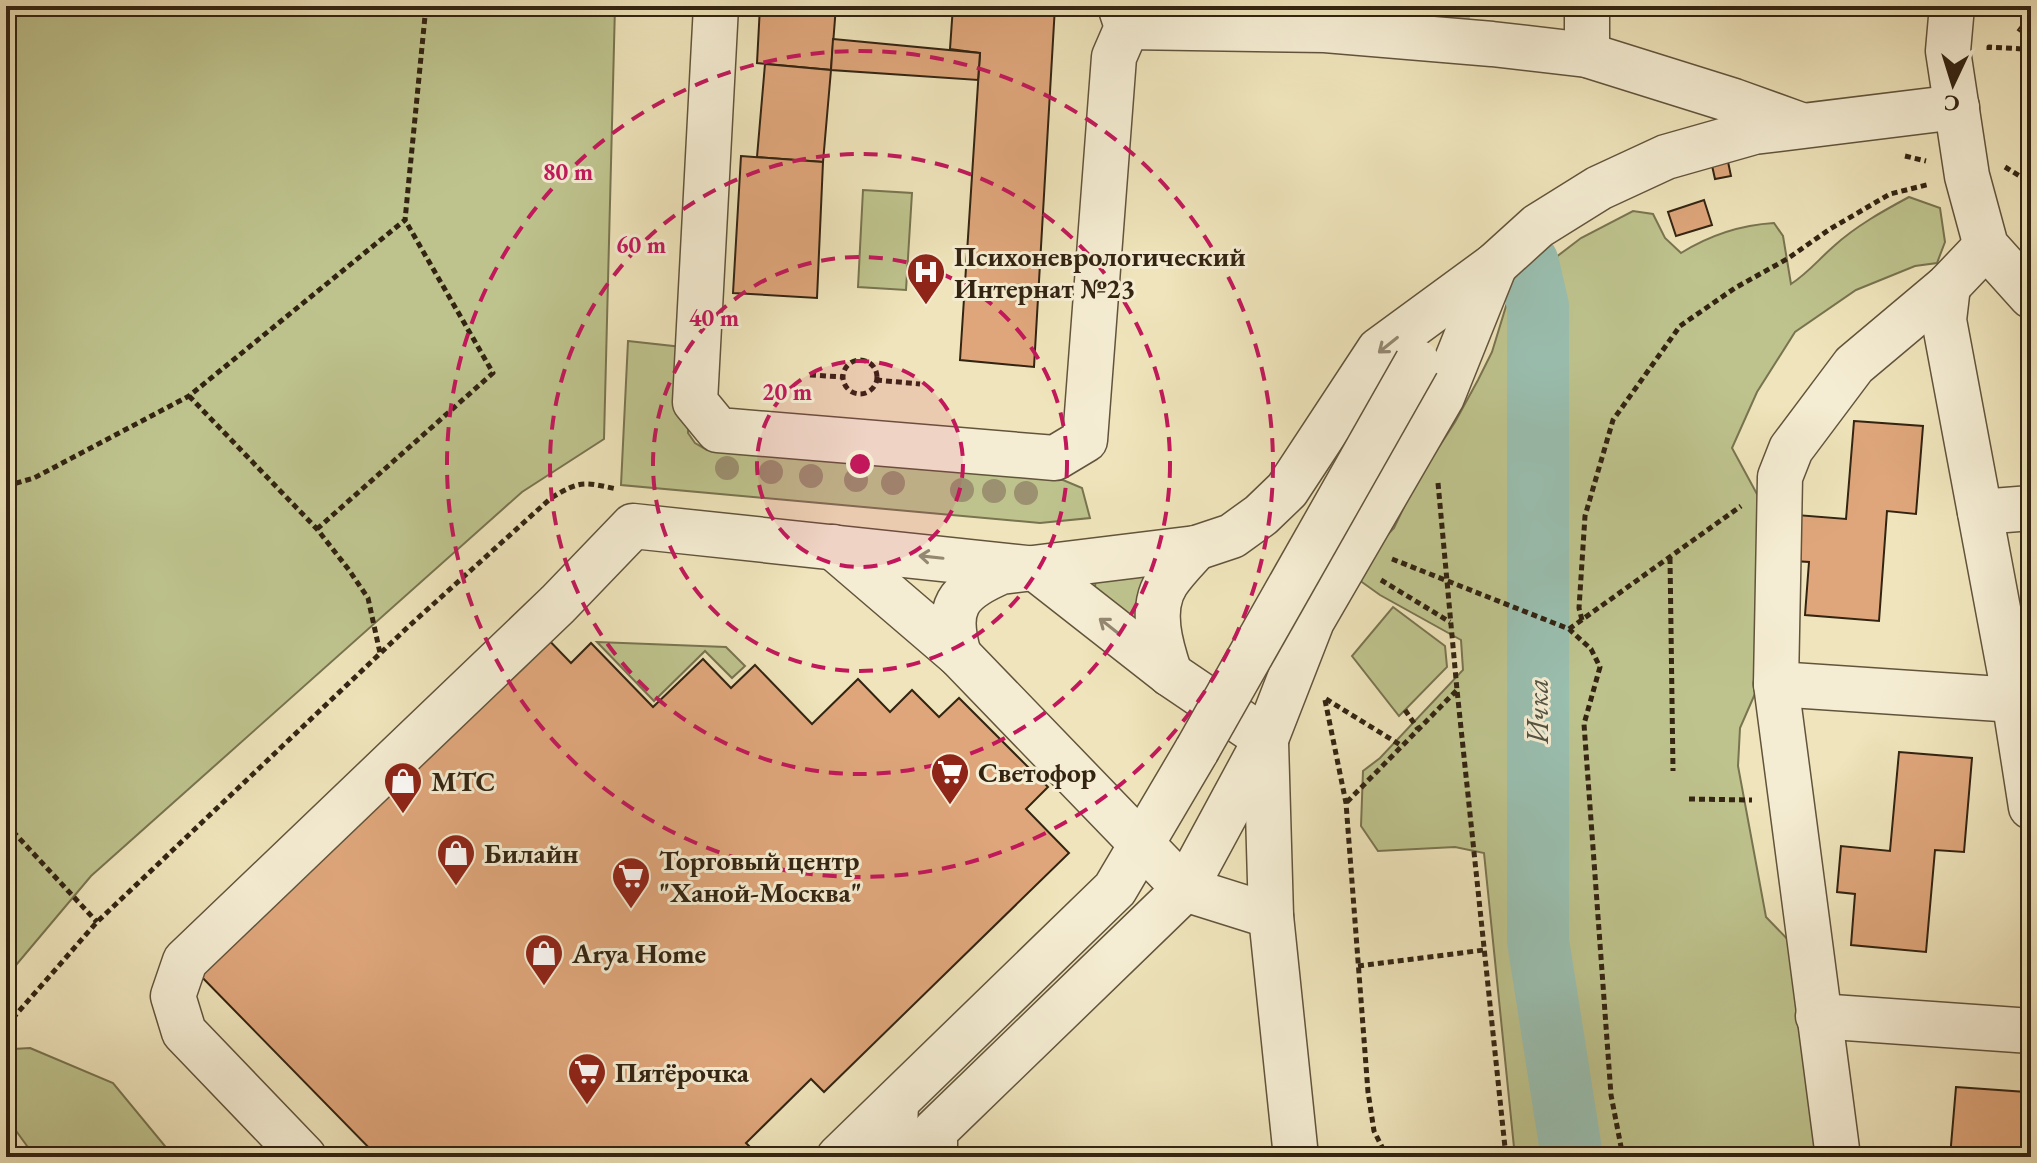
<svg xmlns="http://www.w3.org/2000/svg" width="2037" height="1163" viewBox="0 0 2037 1163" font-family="'EB Garamond',serif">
  <rect width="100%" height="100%" fill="#efe4bb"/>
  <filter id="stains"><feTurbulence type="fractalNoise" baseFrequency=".0025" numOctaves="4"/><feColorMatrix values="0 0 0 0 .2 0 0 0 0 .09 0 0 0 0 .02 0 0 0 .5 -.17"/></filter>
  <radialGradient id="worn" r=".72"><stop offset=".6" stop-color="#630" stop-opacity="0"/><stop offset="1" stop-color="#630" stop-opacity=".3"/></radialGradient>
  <g fill="#bec38d" stroke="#787450" stroke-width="2">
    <path d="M 6,6 L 615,6 L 604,439 L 522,492 L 91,876 L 6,977 Z"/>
    <path d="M 863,190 L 912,193 L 906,290 L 858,287 Z"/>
    <path d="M 1909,197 L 1940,208 L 1945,242 L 1937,263 L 1915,266 L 1856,290 L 1795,332 L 1757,392 L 1732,448 L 1764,507 L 1761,680 L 1740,728 L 1738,766 L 1766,917 L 1795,947 L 1822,1157 L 1588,1157 L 1553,943 L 1554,300 L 1547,264 L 1581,238 L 1633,211 L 1653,214 L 1665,238 L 1681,253 C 1710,235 1741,225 1774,223 L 1783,236 L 1791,284 C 1808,273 1819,259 1834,246 C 1856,226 1883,211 1909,197 Z"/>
    <path d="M 1523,292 L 1522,625 L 1528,949 L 1559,1157 L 1515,1157 L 1484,853 L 1455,847 L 1378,851 L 1361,826 L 1363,771 L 1380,758 L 1463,670 L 1461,640 L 1380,595 L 1359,580 L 1369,554 L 1394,528 L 1415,484 L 1455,422 L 1478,380 L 1492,352 L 1507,303 Z"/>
    <path d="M 628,341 L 691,348 L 688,433 L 695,443 L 707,450 L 1063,480 L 1082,488 L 1090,518 L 1040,523 L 621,485 Z"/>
    <path d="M 1139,573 L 1146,581 L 1142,611 L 1134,622 L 1094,592 L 1096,580 Z"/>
    <path d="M 1393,607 L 1445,646 L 1447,667 L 1399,716 L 1352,656 Z"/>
    <path d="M 597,642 L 726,647 L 745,666 L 732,678 L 705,651 L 654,701 Z"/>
    <path d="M 30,1048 L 113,1083 L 174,1157 L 35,1157 L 6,1117 L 6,1054 L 13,1049 Z"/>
  </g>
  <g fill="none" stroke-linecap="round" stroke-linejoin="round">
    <g stroke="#9abfb0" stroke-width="62">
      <path d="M 1437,6 L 1439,21"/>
      <path d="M 1528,263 L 1538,306 L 1538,941 L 1572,1157"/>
    </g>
  </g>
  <g fill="#dfa67b" stroke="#332412" stroke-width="2">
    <path d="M 760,6 L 836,6 L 831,70 L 757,63 Z"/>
    <path d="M 953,6 L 1055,6 L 1034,367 L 960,360 L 980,53 L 950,49 Z"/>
    <path d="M 2031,13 L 2031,39 L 2018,30 Z"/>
    <path d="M 833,39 L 980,53 L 978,80 L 831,70 Z"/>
    <path d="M 765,64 L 831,70 L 823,162 L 757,157 Z"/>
    <path d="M 741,156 L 823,162 L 817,298 L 733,293 Z"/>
    <path d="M 1727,157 L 1731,176 L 1715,179 L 1711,161 Z"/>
    <path d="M 1704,200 L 1712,225 L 1676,236 L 1668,212 Z"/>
    <path d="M 1854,421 L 1923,426 L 1916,514 L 1887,511 L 1879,621 L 1805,615 L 1809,562 L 1794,561 L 1797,515 L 1846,519 Z"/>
    <path d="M 539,630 L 571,663 L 591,643 L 653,707 L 703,659 L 731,688 L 755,665 L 812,724 L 858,679 L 890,712 L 912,690 L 939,717 L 959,698 L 1048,787 L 1026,809 L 1069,853 L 824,1092 L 811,1079 L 746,1143 L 758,1155 L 756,1157 L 378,1157 L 192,967 Z"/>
    <path d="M 1899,752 L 1972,758 L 1964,852 L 1935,850 L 1926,952 L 1851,945 L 1855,894 L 1837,892 L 1841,846 L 1890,851 Z"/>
    <path d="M 1956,1087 L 2026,1092 L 2020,1157 L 1950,1157 Z"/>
  </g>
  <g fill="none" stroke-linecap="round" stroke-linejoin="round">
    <g stroke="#62543c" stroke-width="47">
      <g id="minor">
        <path d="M 716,6 L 695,402 L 718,430 L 1055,458 L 1085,440 L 1114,57 L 1127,27 L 1120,6"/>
        <path d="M 1952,6 L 1948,51 L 1967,176 L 1986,246 L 2031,296"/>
        <path d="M 1127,27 L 1325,30 L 1492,44 L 1587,55 L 1734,101 L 1798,124"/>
        <path d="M 1587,55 L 1587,6"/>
        <path d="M 1948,286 L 1944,320 L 2010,673 L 2031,807"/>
        <path d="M 1980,512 L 2031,508"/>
        <path d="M 833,547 L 959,655 L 1185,889 L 1271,916"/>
        <path d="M 959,655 C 945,607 957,591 1001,572 L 1196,548 L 1232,536 L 1261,515 L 1287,490 L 1379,350 L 1495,265 L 1538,226 L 1599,188 L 1666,157 L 1754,132 L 1957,107"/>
        <path d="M 1170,674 C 1161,647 1149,609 1167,582 C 1175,570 1186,559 1196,548"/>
        <path d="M 1776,684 L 2015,700"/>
        <path d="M 1266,742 L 1271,916 L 1296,1157"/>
        <path d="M 1818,1016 L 2031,1031"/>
        <path d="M 304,1157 L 184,1032 L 173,996 L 185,961 L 558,604 L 633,526 L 1036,569 L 1170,674 L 1266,739"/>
        <path d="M 839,1157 L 1115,889 L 1197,750"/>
        <path d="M 894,1157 L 896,1103"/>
        <path d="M 935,1157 L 935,1131 L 1185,889 L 1266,739 L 1312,621 L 1442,397 L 1495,265"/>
        <path d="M 1838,1157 L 1776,684 L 1780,477 L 1791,449 L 1854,365 L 1948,286 L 1986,246"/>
      </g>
    </g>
    <g stroke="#332412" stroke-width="5" stroke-dasharray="6 4" stroke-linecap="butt">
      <path d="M 1989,50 L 1989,47 L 2023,49 L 2031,55"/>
      <path d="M 1905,156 L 1926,161"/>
      <path d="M 2005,167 L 2031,183"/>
      <circle cx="860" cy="377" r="17"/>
      <path d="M 810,375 L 843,377"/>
      <path d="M 876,380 L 920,384"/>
      <path d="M 189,396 L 317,529 L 349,570 L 368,598 L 380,653"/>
      <path d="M 1438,483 L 1457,690 L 1506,1157"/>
      <path d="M 6,486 L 34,478 L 189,396 L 405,220 L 426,6"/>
      <path d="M 317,529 L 493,373 L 405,220"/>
      <path d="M 1670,558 L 1673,771"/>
      <path d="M 1392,559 L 1569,629 L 1591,649 L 1600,667 L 1584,724 L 1611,1095 L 1623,1157"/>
      <path d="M 1381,580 L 1450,622"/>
      <path d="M 1582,620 L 1579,608 L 1585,516 L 1613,420 L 1680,326 L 1735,288 L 1787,259 L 1830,229 L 1890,194 L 1930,184"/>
      <path d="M 1569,629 L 1741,506"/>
      <path d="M 1326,699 L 1402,746"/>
      <path d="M 1325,700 L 1346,803 L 1368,1092 L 1374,1131 L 1387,1157"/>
      <path d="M 1405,710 L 1418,729"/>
      <path d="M 1689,799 L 1752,800"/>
      <path d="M 1347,802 L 1457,690"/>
      <path d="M 6,824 L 97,922"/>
      <path d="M 1358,966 L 1484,950"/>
      <path d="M 6,1026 L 97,922 L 409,626 L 551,498 C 581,480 583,482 617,489"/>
    </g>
    <use href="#minor" stroke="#f5edd3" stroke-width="44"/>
    <g stroke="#62543c" stroke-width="47" stroke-linecap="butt">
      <path id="minor-bridge" d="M 1197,750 L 1417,362"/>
    </g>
    <use href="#minor-bridge" stroke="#f5edd3" stroke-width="44"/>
  </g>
  <g fill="#9b906f">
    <circle cx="727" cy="468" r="12"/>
    <circle cx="771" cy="472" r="12"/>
    <circle cx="811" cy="476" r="12"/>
    <circle cx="856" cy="480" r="12"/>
    <circle cx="893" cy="483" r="12"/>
    <circle cx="962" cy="490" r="12"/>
    <circle cx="994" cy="491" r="12"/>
    <circle cx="1026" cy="493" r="12"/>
  </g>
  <defs><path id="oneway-shaft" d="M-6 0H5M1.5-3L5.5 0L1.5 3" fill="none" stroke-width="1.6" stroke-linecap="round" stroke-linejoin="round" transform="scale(2)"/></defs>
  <g stroke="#948872">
    <use href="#oneway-shaft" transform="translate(1388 345) rotate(141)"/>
    <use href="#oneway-shaft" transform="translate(931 557) rotate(-174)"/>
    <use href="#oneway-shaft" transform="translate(1109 626) rotate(-142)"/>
  </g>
  <circle cx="860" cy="464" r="103" fill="#c2185b" fill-opacity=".12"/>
  <g fill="none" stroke="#c2185b" stroke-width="4" stroke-dasharray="14 10">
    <circle cx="860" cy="464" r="103"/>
    <circle cx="860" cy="464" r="207"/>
    <circle cx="860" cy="464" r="310"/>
    <circle cx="860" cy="464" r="413"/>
  </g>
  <defs>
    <g id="hospital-pin" transform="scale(2)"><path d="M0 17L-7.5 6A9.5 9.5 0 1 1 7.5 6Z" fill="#8f2418" stroke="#f5edd3"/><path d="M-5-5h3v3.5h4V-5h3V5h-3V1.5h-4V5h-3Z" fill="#fff"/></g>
    <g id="supermarket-pin" transform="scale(2)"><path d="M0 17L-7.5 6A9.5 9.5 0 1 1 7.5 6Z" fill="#8f2418" stroke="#f5edd3"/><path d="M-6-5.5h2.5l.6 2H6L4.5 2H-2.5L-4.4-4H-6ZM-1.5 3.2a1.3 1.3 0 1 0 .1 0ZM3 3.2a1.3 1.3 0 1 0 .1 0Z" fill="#fff"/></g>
    <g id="shop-pin" transform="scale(2)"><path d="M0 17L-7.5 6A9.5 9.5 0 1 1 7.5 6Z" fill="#8f2418" stroke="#f5edd3"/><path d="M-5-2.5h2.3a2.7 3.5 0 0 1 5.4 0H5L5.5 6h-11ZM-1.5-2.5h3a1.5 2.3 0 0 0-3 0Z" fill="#fff"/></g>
  </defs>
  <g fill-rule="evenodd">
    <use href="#hospital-pin" x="926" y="272"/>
    <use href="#supermarket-pin" x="950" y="772"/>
    <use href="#shop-pin" x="403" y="781"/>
    <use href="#shop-pin" x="456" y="853"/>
    <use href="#supermarket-pin" x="631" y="876"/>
    <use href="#shop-pin" x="544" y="953"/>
    <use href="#supermarket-pin" x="587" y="1072"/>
  </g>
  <g text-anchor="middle" stroke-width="6" stroke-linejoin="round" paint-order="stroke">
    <g font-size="28" font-weight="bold" fill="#332412" stroke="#f5edd3" text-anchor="start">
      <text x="954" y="266">Психоневрологический<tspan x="954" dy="32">Интернат №23</tspan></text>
      <text x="978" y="782">Светофор</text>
      <text x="431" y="791">МТС</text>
      <text x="484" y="863">Билайн</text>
      <text x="659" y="870">Торговый центр<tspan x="659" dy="32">"Ханой-Москва"</tspan></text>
      <text x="572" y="963">Arya Home</text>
      <text x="615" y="1082">Пятёрочка</text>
    </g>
    <g font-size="30" font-style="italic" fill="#525241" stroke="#f5edd3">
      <text transform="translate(1538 711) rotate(-90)" y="10">Ичка</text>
    </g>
  </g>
  <circle cx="860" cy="464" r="12" fill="#c2185b" stroke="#f5edd3" stroke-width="4"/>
  <g font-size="24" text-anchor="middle" font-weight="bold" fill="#c2185b" stroke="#f5edd3" stroke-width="6" stroke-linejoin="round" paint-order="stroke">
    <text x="568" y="180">80 m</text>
    <text x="641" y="253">60 m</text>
    <text x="714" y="326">40 m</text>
    <text x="787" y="400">20 m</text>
  </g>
  <rect width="2037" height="1163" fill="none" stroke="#efe4bb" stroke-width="32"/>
  <rect x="8" y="8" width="2021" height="1147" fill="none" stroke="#332412" stroke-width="4"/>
  <rect x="16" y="16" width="2005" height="1131" fill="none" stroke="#332412" stroke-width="2"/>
  <g transform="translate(1953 84) rotate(184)" stroke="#f5edd3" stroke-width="6" paint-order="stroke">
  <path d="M0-6L14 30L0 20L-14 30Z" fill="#332412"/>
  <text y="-12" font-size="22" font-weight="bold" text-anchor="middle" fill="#332412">С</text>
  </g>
  <rect width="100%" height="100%" filter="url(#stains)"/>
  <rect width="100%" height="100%" fill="url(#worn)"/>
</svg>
